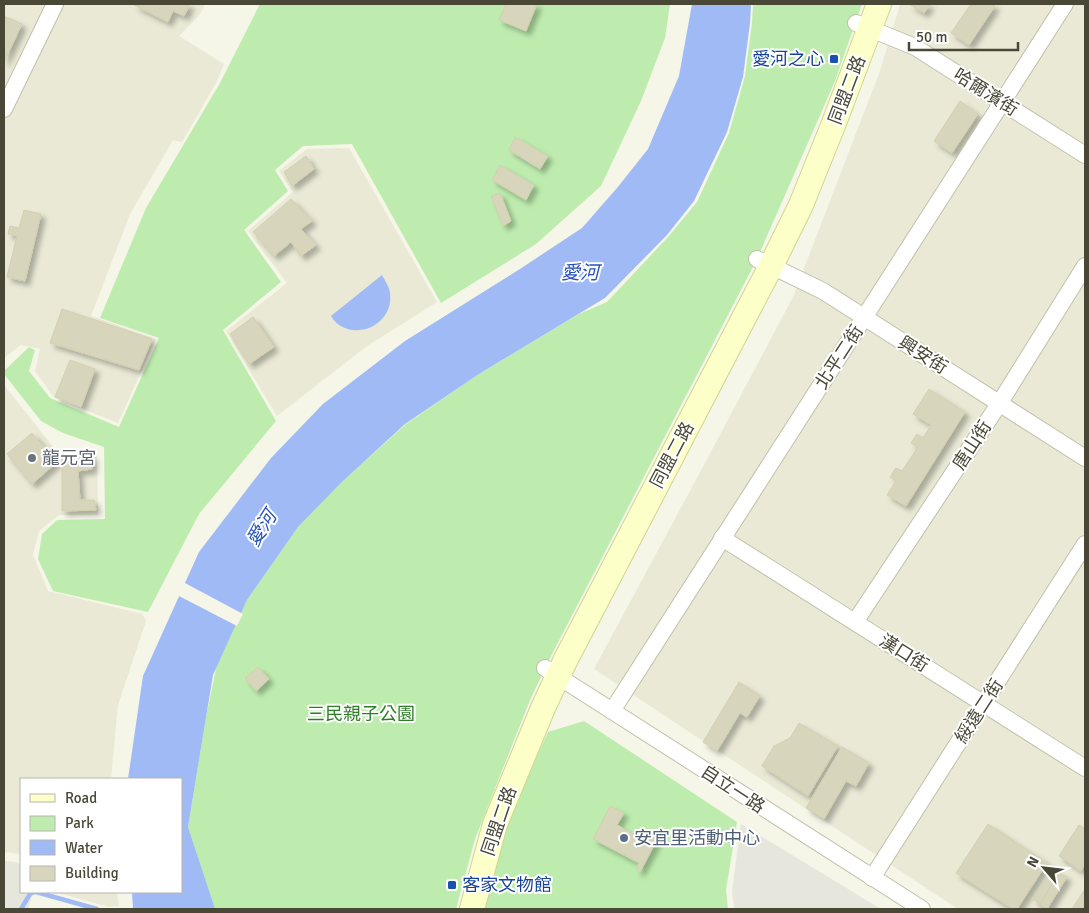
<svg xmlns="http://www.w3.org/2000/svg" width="1089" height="913" viewBox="0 0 1089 913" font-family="Signika,'Noto Sans TC',sans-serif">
  <defs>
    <filter id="shadow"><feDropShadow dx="4.5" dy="4.5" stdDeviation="2.5" flood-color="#0004"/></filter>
  </defs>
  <rect width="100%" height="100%" fill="#f5f5e8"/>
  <g fill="#e9e9d5">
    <path d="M 4,4 L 205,4 L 200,14 L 179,36 L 224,64 L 216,83 L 182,142 L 173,140 L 130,214 L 91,316 L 156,339 L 118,423 L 54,397 L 35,371 L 40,349 L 21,345 L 4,358 Z"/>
    <path d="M 900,4 L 1085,4 L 1085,909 L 958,909 L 594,669 L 704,465 L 793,297 L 880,71 Z"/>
    <path d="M 349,148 L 437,302 L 367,346 L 277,416 L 226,331 L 287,283 L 248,231 L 293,192 L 279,171 L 307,149 Z"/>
    <path d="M 4,385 L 58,453 L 97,452 L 98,515 L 59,515 L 39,531 L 33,555 L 48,591 L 142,614 L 146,621 L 118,705 L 111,779 L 21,779 L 21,854 L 4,852 Z"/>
    <path d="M 55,892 L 117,892 L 119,906 L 109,907 Z"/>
  </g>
  <g fill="#e7e6dc">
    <path d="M 741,824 L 881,909 L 734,909 L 732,891 Z"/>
    <path d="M 4,861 L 16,862 L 21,865 L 21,892 L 33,892 L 28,909 L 4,909 Z"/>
  </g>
  <g fill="#beecae">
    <path d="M 260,4 L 670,4 L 665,38 L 641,101 L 601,186 L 536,244 L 441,303 L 352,144 L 303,146 L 275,170 L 288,191 L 244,230 L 281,282 L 223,330 L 276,421 L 199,514 L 148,612 L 53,591 L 38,559 L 42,534 L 57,520 L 105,519 L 104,447 L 63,433 L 41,421 L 4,374 L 4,371 L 29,347 L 35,350 L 29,371 L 50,398 L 119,427 L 159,338 L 100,318 L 146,208 L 220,83 Z"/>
    <path d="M 753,4 L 862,4 L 835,81 L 757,259 L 552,654 L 530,700 L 475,839 L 456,909 L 214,909 L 188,827 L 206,717 L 217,664 L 247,600 L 298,527 L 342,482 L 406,424 L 479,374 L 579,314 L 607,302 L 668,237 L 697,202 L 729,133 L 745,76 L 752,23 Z"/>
    <path d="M 584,721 L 737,822 L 726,890 L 728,909 L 483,909 L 505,824 L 548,732 Z"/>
  </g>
  <g fill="#a0baf5">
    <path d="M 692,4 L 751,4 L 750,23 L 743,77 L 727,132 L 694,201 L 667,235 L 605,298 L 479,374 L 405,424 L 342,482 L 298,527 L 247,600 L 213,675 L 188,827 L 215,909 L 133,909 L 132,892 L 181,892 L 181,779 L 128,779 L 143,676 L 199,552 L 271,458 L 323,404 L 405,341 L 523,267 L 582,228 L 617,188 L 648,149 L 679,76 Z"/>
    <path d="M 382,275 C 385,281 389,286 390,293 C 394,321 362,340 339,325 C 336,323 333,319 331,316 Z"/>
  </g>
  <path fill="#f5f5e8" d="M 183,582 L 243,614 L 237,626 L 177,595 Z"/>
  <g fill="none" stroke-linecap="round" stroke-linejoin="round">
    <g stroke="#a0baf5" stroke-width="4.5">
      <path d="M 36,892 L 97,909"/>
      <path d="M 21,909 L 30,894 L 35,892"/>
    </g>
  </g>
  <g fill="#d7d5bc" stroke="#d3cfaf" filter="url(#shadow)">
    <path d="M 135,4 L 190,4 L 184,16 L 173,11 L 168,22 L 134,5 Z"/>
    <path d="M 506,4 L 537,4 L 526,31 L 499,20 Z"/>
    <path d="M 909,4 L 930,4 L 924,13 Z"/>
    <path d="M 971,4 L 991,4 L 995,6 L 969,45 L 951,33 Z"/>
    <path d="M 4,16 L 22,24 L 4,62 Z"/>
    <path d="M 960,101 L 978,114 L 952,153 L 934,141 Z"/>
    <path d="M 515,137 L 548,156 L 540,169 L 509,150 Z"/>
    <path d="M 306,156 L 314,169 L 292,186 L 284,172 Z"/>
    <path d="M 500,165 L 534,185 L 526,200 L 492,180 Z"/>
    <path d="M 500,193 L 511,221 L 503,226 L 491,196 Z"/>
    <path d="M 291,199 L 312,221 L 301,229 L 316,245 L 301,256 L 291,242 L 274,256 L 253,232 Z"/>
    <path d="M 24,210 L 41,214 L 25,281 L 7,277 L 17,236 L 8,234 L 10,226 L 19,228 Z"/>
    <path d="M 62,309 L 152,339 L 139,370 L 50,343 Z"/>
    <path d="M 253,317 L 274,347 L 249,364 L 230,334 Z"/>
    <path d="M 70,360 L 95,369 L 81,407 L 55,397 Z"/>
    <path d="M 929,389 L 965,412 L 906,506 L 887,495 L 896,481 L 890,477 L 896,468 L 902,471 L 918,447 L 911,443 L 917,434 L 923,438 L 931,425 L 913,414 Z"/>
    <path d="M 32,433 L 57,462 L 32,484 L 7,454 Z"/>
    <path d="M 93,456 L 92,469 L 78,471 L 80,500 L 94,500 L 96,510 L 62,511 L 62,457 Z"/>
    <path d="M 258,667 L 269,679 L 256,691 L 245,678 Z"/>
    <path d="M 739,682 L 760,696 L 747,717 L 740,713 L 717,751 L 703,742 Z"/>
    <path d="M 799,723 L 838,746 L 808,796 L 762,766 L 774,746 L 790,738 Z"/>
    <path d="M 842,747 L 869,763 L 856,786 L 846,781 L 824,819 L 806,808 Z"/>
    <path d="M 610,806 L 624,813 L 617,825 L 639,837 L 647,834 L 657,840 L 640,872 L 636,869 L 639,863 L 593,839 Z"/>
    <path d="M 988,824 L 1047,863 L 1017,909 L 1013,909 L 956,873 Z"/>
    <path d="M 1079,825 L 1085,829 L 1085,864 L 1081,871 L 1059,856 Z"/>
    <path d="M 1052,868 L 1059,873 L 1040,904 L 1033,899 Z"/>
    <path d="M 1059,873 L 1067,877 L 1047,909 L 1040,904 Z"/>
    <path d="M 1085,889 L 1085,904 L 1082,909 L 1072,909 Z"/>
  </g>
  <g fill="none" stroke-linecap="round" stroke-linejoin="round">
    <g stroke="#c1c0a9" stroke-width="18">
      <g id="street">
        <path d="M 856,23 L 915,47 L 1085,155"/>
        <path d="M 4,109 L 55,4"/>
        <path d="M 757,259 L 823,291 L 1085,458"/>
        <path d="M 722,538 L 1085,768"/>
        <path d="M 855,622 L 999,404 L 1085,266"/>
        <path d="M 545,668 L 922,909"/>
        <path d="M 612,711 L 1065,4"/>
        <path d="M 872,878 L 1085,544"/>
      </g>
    </g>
    <g stroke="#d3d492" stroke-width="26">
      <path id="secondary" d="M 472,909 L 495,824 L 543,708 L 565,661 L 771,266 L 801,205 L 834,123 L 879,4"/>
    </g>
    <use href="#street" stroke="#fff" stroke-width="16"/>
    <use href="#secondary" stroke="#fcffc8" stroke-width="24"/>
  </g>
  <g fill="#1a4fb4" stroke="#fff" stroke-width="2">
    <rect x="829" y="54" width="10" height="10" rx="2.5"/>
    <rect x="447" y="880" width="10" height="10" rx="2.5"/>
  </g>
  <circle fill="#6b7280" stroke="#fff" stroke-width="2" cx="32" cy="458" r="5"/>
  <circle fill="#5c6f8a" stroke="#fff" stroke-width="2" cx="624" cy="838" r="5"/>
  <g text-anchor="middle" stroke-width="4" stroke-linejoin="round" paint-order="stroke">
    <g font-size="18" fill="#164399" stroke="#fff" text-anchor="end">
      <text x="824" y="65">愛河之心</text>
      <text x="462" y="891" text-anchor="start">客家文物館</text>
    </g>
    <g font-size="18" fill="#494736" stroke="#fff">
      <text transform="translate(847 90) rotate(-69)" y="6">同盟二路</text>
      <text transform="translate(986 92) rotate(32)" y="6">哈爾濱街</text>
      <text transform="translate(923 355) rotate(32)" y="6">興安街</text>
      <text transform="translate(839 357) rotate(-57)" y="6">北平二街</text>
      <text transform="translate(972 445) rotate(-57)" y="6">唐山街</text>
      <text transform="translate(672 455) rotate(-62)" y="6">同盟二路</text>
      <text transform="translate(904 653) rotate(32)" y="6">漢口街</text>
      <text transform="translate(979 711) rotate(-57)" y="6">綏遠二街</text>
      <text transform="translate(733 789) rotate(33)" y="6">自立一路</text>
      <text transform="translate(499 821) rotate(-71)" y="6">同盟二路</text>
    </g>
    <g font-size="18" fill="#5b616d" stroke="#fff" text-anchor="start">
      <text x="42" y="464">龍元宮</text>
    </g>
    <g font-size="18" fill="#2c7f24" stroke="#fff">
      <text x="361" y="720">三民親子公園</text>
    </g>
    <g font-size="18" fill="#4e5e75" stroke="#fff" text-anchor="start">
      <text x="634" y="844">安宜里活動中心</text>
    </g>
    <g font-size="19" font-style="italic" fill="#2752bd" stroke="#fff">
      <text x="580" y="279">愛河</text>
      <text transform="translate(261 528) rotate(-57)" y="7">愛河</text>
    </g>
  </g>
  <rect width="1089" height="913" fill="none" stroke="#494736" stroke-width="10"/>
  <rect x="20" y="778" width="162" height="115" fill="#ffffff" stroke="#b6b5af"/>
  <rect x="30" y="794" width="25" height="8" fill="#fcffc8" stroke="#b6b5af"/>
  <text x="65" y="803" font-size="15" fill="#494736">Road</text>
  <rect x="30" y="816" width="25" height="15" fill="#beecae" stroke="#b6b5af"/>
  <text x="65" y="828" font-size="15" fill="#494736">Park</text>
  <rect x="30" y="840" width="25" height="15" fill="#a0baf5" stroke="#b6b5af"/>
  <text x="65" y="853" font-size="15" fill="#494736">Water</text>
  <rect x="30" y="866" width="25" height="15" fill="#d7d5bc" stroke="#b6b5af"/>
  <text x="65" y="878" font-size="15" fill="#494736">Building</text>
  <g transform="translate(1044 868) rotate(298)" stroke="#ffffff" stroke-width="4" paint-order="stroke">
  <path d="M0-4L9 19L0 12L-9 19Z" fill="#494736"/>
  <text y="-8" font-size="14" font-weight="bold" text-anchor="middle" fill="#494736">N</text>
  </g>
  <path d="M909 42v8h109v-8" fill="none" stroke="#494736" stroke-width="2.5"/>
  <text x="916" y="42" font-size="15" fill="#494736" stroke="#ffffff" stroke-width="4" paint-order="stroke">50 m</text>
</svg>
